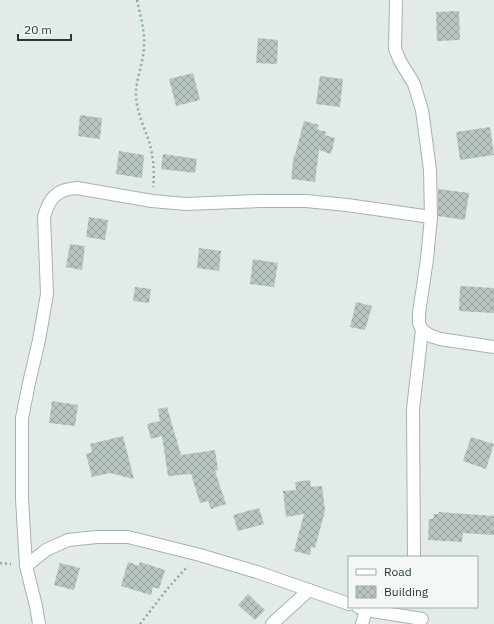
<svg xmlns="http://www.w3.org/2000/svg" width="494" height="624" viewBox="0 0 494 624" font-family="'IBM Plex Sans',sans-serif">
  <defs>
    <pattern id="building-cross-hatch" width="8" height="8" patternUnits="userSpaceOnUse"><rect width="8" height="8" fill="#b8c6bf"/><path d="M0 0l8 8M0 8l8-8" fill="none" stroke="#95a29c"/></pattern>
  </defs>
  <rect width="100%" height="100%" fill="#e3ebe6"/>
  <g fill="url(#building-cross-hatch)">
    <path d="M 459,11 L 460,40 L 437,41 L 436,12 Z"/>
    <path d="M 258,38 L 278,40 L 277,64 L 256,63 Z"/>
    <path d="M 193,73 L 200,100 L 176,106 L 169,79 Z"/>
    <path d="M 320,76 L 343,79 L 340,107 L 316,104 Z"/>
    <path d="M 80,115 L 102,118 L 100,139 L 78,136 Z"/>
    <path d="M 304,121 L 319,125 L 317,129 L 326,132 L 325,135 L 335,138 L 331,154 L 319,150 L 315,182 L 291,179 L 294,154 L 295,155 Z"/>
    <path d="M 490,127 L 494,155 L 460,160 L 456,132 Z"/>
    <path d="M 119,151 L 144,155 L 142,178 L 116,174 Z"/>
    <path d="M 163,154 L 197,159 L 195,173 L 161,169 Z"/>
    <path d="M 438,189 L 469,193 L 465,220 L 438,216 Z"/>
    <path d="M 89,217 L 108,220 L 105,240 L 86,237 Z"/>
    <path d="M 70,244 L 85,246 L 82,270 L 66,267 Z"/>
    <path d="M 199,248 L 221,251 L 219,271 L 197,268 Z"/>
    <path d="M 253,259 L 278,263 L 274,287 L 250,284 Z"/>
    <path d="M 460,286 L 494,288 L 494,313 L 459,311 Z"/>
    <path d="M 135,287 L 151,289 L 149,303 L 133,301 Z"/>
    <path d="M 356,302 L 372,306 L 365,330 L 350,327 Z"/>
    <path d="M 52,401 L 78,405 L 75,426 L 49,423 Z"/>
    <path d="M 167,407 L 181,455 L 215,450 L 218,470 L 215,471 L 226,504 L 211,509 L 208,501 L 200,503 L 191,474 L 168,476 L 162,436 L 151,439 L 147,424 L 160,421 L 158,409 Z"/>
    <path d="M 123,436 L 134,479 L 110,473 L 92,477 L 86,454 L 92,452 L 90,444 Z"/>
    <path d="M 471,437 L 494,444 L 486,469 L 463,461 Z"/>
    <path d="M 310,480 L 311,487 L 322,486 L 325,511 L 315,548 L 311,547 L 310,555 L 294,551 L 304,514 L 286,517 L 283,491 L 296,490 L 295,482 Z"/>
    <path d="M 259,508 L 264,524 L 238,531 L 233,515 Z"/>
    <path d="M 439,512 L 494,516 L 494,535 L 463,533 L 462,542 L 428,540 L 429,519 L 433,519 L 434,514 L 439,514 Z"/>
    <path d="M 128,562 L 139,566 L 140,562 L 165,570 L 159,589 L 153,587 L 151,595 L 121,586 Z"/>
    <path d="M 60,563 L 80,568 L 74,590 L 54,585 Z"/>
    <path d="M 248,594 L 265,610 L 255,620 L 238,605 Z"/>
  </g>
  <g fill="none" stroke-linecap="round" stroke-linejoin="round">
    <g stroke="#a6b3ac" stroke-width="14">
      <g id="minor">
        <path d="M 396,0 L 395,49 L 400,61 L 414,84 L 422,110 L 430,170 L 431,217 L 427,259 L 419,313 L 419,323 L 422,330 L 431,336 L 440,339 L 494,347"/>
        <path d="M 414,557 L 413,409 L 422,330"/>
        <path d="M 26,566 L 46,550 L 68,540 L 97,537 L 128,537 L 200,555 L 257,572 L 349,604"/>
        <path d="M 358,607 L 366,610 L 422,619"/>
        <path d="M 39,624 L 36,606 L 26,566 L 22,499 L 22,418 L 29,383 L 39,340 L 47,294 L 44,217 C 49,198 57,189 77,188 L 152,201 L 186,204 L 259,201 L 306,201 L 347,205 L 431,217"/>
        <path d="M 272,624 L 309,590"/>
        <path d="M 362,624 L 366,610"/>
      </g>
    </g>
    <g stroke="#86ac9c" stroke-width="2.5" stroke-dasharray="2 3" stroke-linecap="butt">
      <path d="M 137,0 C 140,15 145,30 144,45 C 144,63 135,80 136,97 C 137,112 144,127 149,141 C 153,156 155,171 153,187"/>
      <path d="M 0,563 L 11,564"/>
      <path d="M 140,624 L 168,588 L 188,566"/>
    </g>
    <use href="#minor" stroke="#fff" stroke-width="12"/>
  </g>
  <rect x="348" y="556" width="130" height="52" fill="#f3f8f5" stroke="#a0aca7"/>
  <rect x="356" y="569" width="20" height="6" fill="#ffffff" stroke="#a0aca7"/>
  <text x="384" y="576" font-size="12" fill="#243b32">Road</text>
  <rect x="356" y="586" width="20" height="12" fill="url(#building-cross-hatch)" stroke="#a0aca7"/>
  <text x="384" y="596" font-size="12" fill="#243b32">Building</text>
  <path d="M18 34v6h53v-6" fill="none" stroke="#243b32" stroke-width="2"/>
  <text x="24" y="34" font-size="12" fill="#243b32" stroke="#f3f8f5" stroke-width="3" paint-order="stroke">20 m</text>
</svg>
